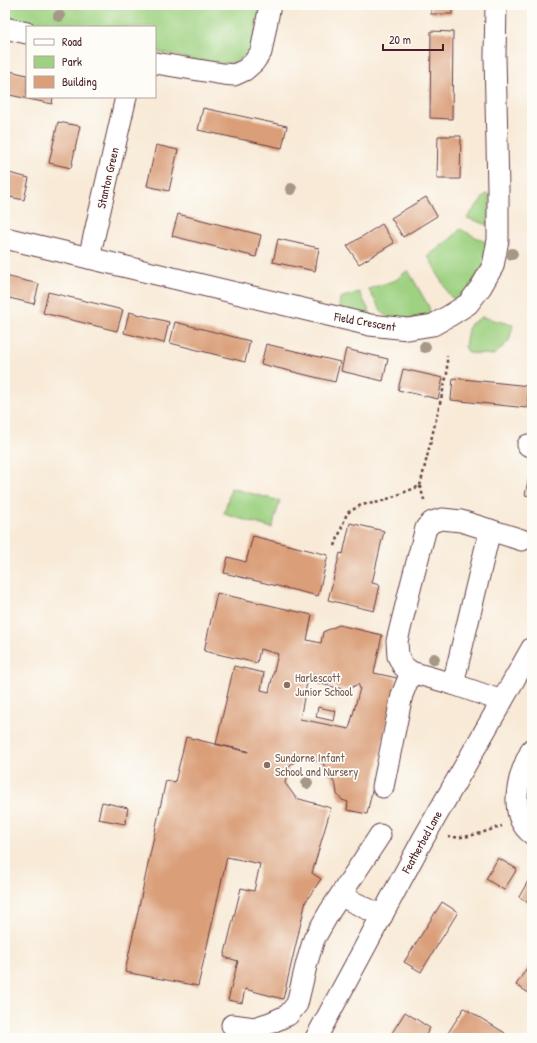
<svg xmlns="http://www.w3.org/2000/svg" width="537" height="1043" viewBox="0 0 537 1043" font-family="'Patrick Hand',sans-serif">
  <rect width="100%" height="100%" fill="#fdfcf7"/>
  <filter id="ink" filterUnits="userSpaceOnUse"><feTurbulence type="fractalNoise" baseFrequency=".025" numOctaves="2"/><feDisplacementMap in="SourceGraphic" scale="8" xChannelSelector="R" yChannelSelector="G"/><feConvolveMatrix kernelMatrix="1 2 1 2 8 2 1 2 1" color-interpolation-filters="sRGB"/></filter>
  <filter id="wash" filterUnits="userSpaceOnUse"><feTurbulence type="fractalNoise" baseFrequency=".012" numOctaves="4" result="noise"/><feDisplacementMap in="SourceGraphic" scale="16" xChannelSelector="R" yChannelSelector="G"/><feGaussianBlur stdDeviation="0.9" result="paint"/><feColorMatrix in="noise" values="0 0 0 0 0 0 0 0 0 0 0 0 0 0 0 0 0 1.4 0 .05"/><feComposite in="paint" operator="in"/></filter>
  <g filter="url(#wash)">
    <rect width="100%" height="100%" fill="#f8ead7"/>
    <g fill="#9ed181" stroke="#747856">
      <path d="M 5,5 L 260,5 L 254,46 L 247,55 L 234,63 L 213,64 L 155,51 L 155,27 L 40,27 L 5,20 Z"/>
      <path d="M 486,194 L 490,195 L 488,225 L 467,218 Z"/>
      <path d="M 460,229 L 487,243 L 486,260 L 471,287 L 455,301 L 449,295 L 428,256 L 454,236 Z"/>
      <path d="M 408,270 L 429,307 L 430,315 C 419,318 393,324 385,315 C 379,309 373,296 368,289 L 396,280 Z"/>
      <path d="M 359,292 L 373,318 L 339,308 L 340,298 Z"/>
      <path d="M 482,317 L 513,325 L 509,341 L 494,355 L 469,353 L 465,347 L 468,329 L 471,324 Z"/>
      <path d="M 231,488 L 280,501 L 272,528 L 224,514 Z"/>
    </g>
    <g id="blocks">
      <g fill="#da9f79" fill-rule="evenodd">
        <rect x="431" y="5" width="21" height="9"/>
        <path d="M 431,31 L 453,32 L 452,119 L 430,118 Z"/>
        <path d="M 5,70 L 27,75 L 27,97 L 53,97 L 52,104 L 5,94 Z"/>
        <path d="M 203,108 L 287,126 L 282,148 L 198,130 Z"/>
        <path d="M 58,122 L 80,126 L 71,168 L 49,163 Z"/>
        <path d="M 438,136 L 461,136 L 460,179 L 437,179 Z"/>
        <path d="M 156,145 L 178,150 L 169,191 L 147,186 Z"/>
        <path d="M 5,172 L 29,178 L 24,200 L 5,196 Z"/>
        <path d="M 426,197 L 437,216 L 403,237 L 391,218 Z"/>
        <path d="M 178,214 L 261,235 L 256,257 L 172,236 Z"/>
        <path d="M 382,224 L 394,243 L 359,264 L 347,246 Z"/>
        <path d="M 278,239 L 319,248 L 315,271 L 273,262 Z"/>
        <path d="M 5,276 L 39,284 L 34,304 L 5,297 Z"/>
        <path d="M 48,292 L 123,310 L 117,331 L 43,313 Z"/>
        <path d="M 129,312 L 169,322 L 164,343 L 124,333 Z"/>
        <path d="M 175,322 L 250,341 L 245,362 L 170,343 Z"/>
        <path d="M 266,344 L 340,362 L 335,382 L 261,364 Z"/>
        <path d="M 346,349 L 388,359 L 383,381 L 341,371 Z"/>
        <path d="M 403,369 L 443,378 L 438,399 L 398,390 Z"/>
        <path d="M 453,378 L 529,386 L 527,408 L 451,400 Z"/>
        <path d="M 531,468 L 532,468 L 532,496 L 525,495 Z"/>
        <path d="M 350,523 L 384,531 L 372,583 L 380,585 L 374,611 L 328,600 L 340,553 L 343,554 Z"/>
        <path d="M 253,536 L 328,555 L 318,596 L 224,573 L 228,557 L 246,562 Z"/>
        <path d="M 217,593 L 312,615 L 307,640 L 321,643 L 323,632 L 339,625 L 382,635 L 374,673 L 397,678 L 367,814 L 347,810 L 348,802 L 342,800 L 337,794 L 336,786 L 322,762 L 301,758 L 290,765 L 285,783 L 296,798 L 331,808 L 312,873 L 321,879 L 306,901 L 283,999 L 245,989 L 242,1003 L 228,1000 L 238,961 L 224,957 L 241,888 L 254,891 L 260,864 L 227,857 L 198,986 L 125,972 L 166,780 L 175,782 L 186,737 L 248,752 L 248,751 L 216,744 L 234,666 L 264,673 L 261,690 L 269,692 L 278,654 L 260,649 L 257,663 L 204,651 ZM 314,675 L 317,683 L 347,690 L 358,684 L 360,688 L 349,729 L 300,719 L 308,677 Z"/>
        <path d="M 318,707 L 336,711 L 334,721 L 316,717 Z"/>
        <path d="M 102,802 L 128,808 L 125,824 L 98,819 Z"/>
        <path d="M 498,858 L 517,869 L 504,890 L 486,879 Z"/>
        <path d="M 532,874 L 532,905 L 519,897 Z"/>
        <path d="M 442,902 L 458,912 L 421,972 L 404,962 Z"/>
        <path d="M 532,960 L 532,995 L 516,985 Z"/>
        <path d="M 464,1008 L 505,1033 L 501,1038 L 456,1038 L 448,1033 Z"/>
        <path d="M 405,1012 L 430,1028 L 424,1038 L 399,1038 L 392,1033 Z"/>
      </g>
    </g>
  </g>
  <g filter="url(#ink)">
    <use href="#blocks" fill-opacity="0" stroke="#643d45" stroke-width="1"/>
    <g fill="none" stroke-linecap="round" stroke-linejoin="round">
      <g stroke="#643d45" stroke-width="23">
        <g id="minor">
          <path d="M 5,28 L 27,33"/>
          <path d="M 155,63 L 223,74 L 234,75 L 245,70 L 254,62 L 261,52 L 270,5"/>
          <path d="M 5,238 L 370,325 L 408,329 L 433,325 L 449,316 L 468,304 L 481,287 L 493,266 L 498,240 L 498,189 L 495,56 L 496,5"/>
          <path d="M 89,258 L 126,97"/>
          <path d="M 528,445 L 532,446"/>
          <path d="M 453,684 L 490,530"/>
          <path d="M 502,701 L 453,684 L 411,672 L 403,666 L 398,656 L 397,641 L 412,581 L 426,528 L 432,522 L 442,519 L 461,521 L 522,540"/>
          <path d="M 532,749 C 519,773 506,814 532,834"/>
          <path d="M 383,787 L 402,695 L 411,672"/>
          <path d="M 341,896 L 382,916"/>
          <path d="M 232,1025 L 254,1028 L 270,1023 L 288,1015 L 297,1004 L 307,962 L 314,939 L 330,911 L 380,835"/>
          <path d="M 316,1038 L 423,839 L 502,701 L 532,648"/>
        </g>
      </g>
      <g stroke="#643d45" stroke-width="2.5" stroke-dasharray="3 3" stroke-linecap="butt">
        <path d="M 420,486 L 425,503"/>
        <path d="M 335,546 L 347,513 L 361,505 L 380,502 L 420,486 L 447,374 L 447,356"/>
        <path d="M 448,837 C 467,839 484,832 502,826"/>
      </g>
      <use href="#minor" stroke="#fff" stroke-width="21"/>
    </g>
    <g fill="#a69887">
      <circle cx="59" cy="16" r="6"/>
      <circle cx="291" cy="189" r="6"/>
      <circle cx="512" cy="254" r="6"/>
      <circle cx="425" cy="347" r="6"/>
      <circle cx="434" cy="659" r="6"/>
      <circle cx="307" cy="783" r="6"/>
    </g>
  </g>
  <g fill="#8d6e63" stroke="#fdfcf7" stroke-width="1.5">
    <circle cx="287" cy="685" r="4"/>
    <circle cx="267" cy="765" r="4"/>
  </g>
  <g text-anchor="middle" stroke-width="3.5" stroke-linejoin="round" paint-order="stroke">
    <g font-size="12" fill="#4a1f2b" stroke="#fdfcf7">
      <text transform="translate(108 178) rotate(-77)" y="4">Stanton Green</text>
      <text transform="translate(365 322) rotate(10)" y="4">Field Crescent</text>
      <text transform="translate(422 842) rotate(-61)" y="4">Featherbed Lane</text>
    </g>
    <g font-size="12" fill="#785e54" stroke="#fdfcf7" text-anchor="start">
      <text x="295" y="682">Harlescott<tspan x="295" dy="14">Junior School</tspan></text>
      <text x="275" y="762">Sundorne Infant<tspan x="275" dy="14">School and Nursery</tspan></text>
    </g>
  </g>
  <rect width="537" height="1043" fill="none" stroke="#fdfcf7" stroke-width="20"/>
  <rect x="26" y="26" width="130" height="72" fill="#fdfcf7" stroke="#b5a4a5"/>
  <rect x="34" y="39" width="20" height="6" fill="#ffffff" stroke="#b5a4a5"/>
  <text x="62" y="46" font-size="12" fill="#4a1f2b">Road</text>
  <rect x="34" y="56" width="20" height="12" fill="#9ed181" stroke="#b5a4a5"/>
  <text x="62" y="66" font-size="12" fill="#4a1f2b">Park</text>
  <rect x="34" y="76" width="20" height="12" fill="#da9f79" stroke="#b5a4a5"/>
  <text x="62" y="86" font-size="12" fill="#4a1f2b">Building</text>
  <path d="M383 44v6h60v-6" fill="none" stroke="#4a1f2b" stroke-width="2"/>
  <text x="389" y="44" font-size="12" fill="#4a1f2b" stroke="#fdfcf7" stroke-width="3" paint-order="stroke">20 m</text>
</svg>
